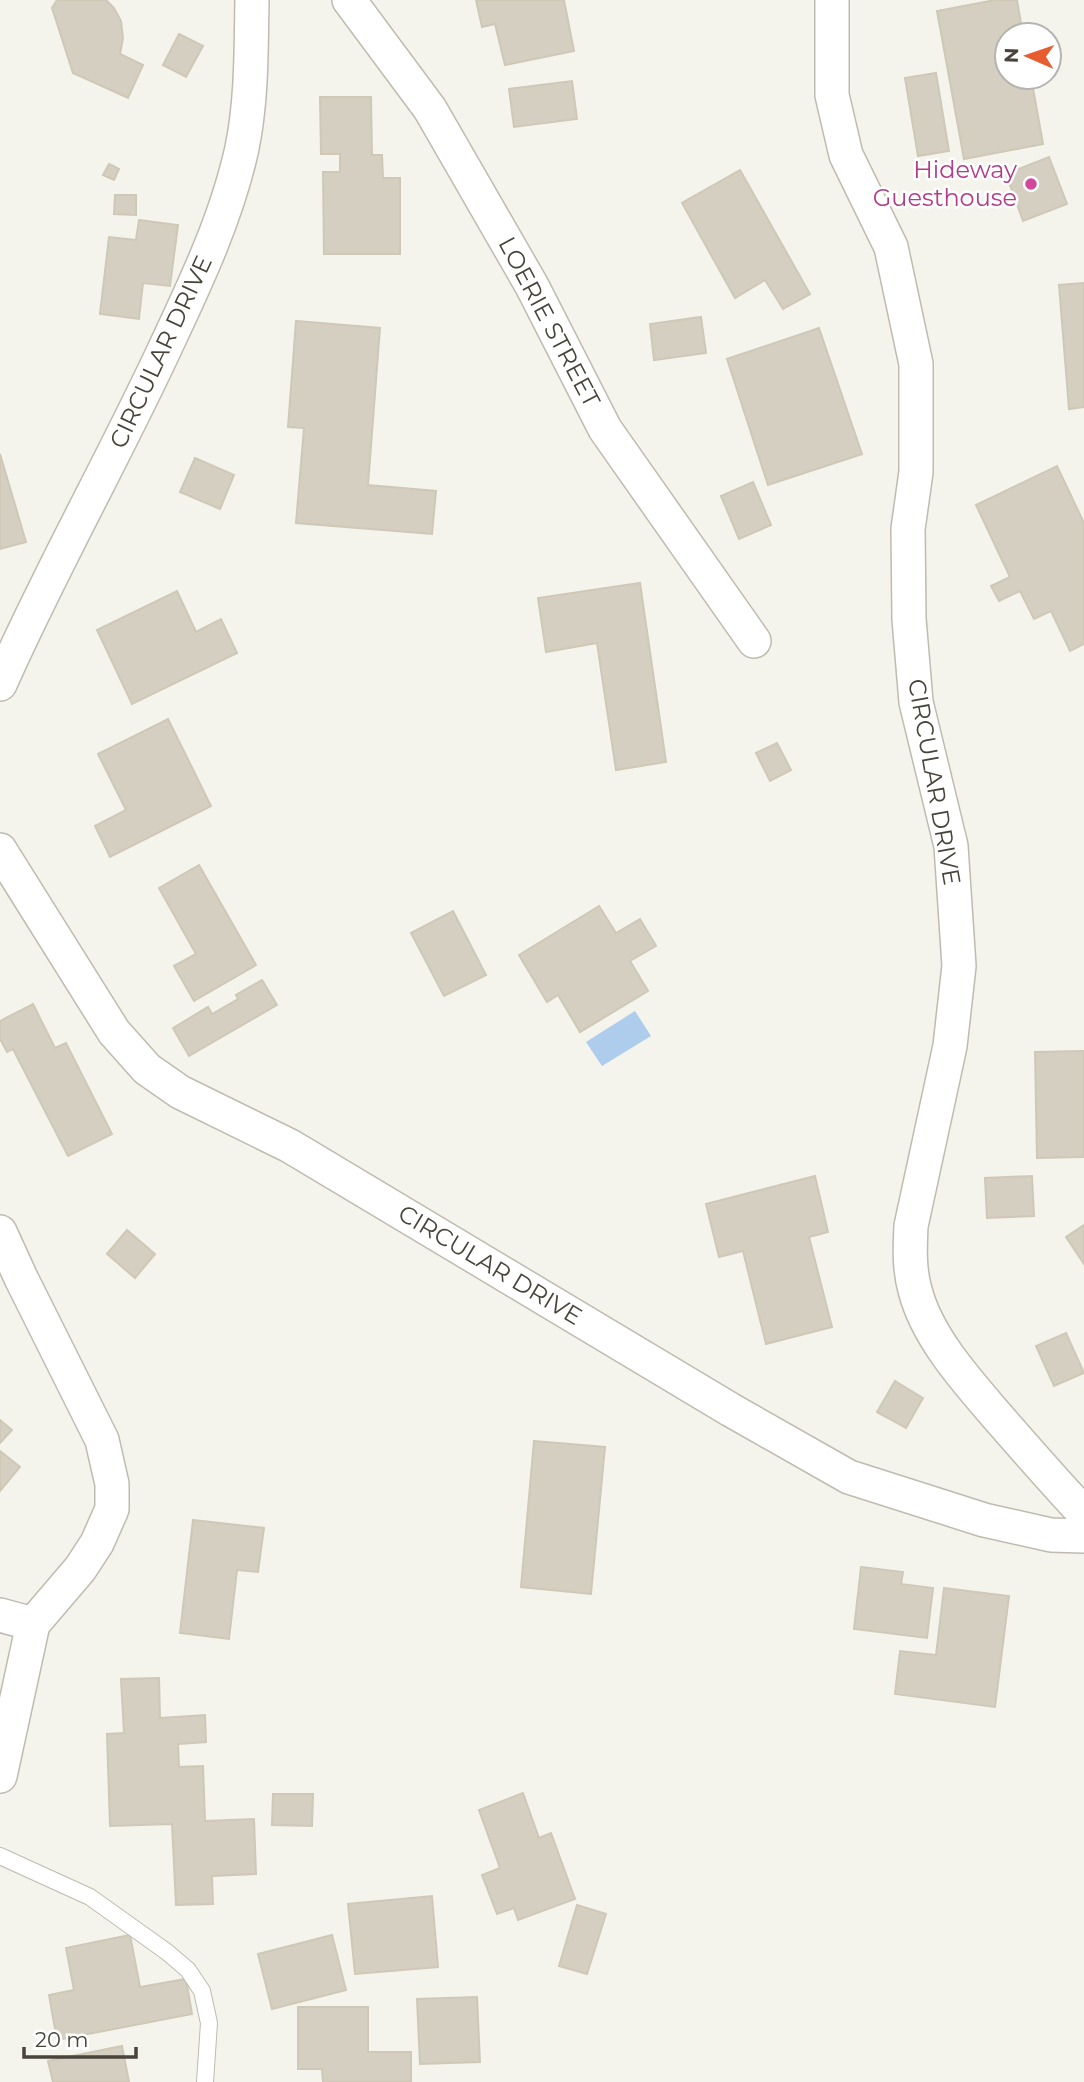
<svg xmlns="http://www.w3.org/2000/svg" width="1084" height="2082" viewBox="0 0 1084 2082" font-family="Montserrat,sans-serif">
  <rect width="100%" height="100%" fill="#f4f3ec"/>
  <path fill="#aecceb" d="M 635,1011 L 651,1036 L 602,1066 L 586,1042 Z"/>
  <g fill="#d5cfc2" stroke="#cfc8b6" stroke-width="2">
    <path d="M 57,0 L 106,0 L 114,8 L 121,21 L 123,38 L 120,54 L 143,65 L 128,98 L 73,73 L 52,8 Z"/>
    <path d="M 476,0 L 564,0 L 574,51 L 505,65 L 495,24 L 482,27 Z"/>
    <path d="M 995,0 L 1017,0 L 1023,35 L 1007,35 L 1007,77 L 1031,77 L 1043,144 L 964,159 L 937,11 Z"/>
    <path d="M 179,34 L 203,46 L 186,77 L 163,65 Z"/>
    <path d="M 936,73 L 949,151 L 918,156 L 905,78 Z"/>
    <path d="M 572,81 L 577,119 L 514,127 L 509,89 Z"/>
    <path d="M 320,97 L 371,97 L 372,155 L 382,155 L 383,178 L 400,178 L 400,254 L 324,254 L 323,172 L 340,172 L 340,154 L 321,154 Z"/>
    <path d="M 1049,157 L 1067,204 L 1023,221 L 1006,174 Z"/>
    <path d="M 109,164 L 119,169 L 114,180 L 103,175 Z"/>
    <path d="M 740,170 L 810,294 L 783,309 L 765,280 L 735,298 L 682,203 Z"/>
    <path d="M 115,195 L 136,195 L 136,215 L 114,214 Z"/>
    <path d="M 139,220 L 178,225 L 170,286 L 143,283 L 139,319 L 100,314 L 109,237 L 136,240 Z"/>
    <path d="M 1084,283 L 1084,407 L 1069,409 L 1059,285 Z"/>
    <path d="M 701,317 L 706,353 L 654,360 L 650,324 Z"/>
    <path d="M 296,321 L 380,328 L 368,485 L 436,491 L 432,534 L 296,523 L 304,428 L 288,427 Z"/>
    <path d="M 819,328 L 862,454 L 768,485 L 727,359 Z"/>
    <path d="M 0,454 L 26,542 L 0,549 Z"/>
    <path d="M 195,458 L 234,475 L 220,509 L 180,492 Z"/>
    <path d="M 1057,466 L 1084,523 L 1084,644 L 1070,651 L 1051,611 L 1034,619 L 1020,591 L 999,601 L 991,586 L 1010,577 L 976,505 Z"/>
    <path d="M 753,482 L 771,525 L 739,539 L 721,496 Z"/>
    <path d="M 640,583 L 666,762 L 616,770 L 597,643 L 546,652 L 538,598 Z"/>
    <path d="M 177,591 L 196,632 L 221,619 L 237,653 L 132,704 L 97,630 Z"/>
    <path d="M 168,719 L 211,806 L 110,857 L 95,826 L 126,810 L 98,754 Z"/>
    <path d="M 777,743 L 791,770 L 770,781 L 756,753 Z"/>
    <path d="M 199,865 L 256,965 L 194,1001 L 174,966 L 196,954 L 159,888 Z"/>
    <path d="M 599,906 L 616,933 L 640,919 L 656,946 L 630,961 L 648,991 L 580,1032 L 558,995 L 547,1002 L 519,955 Z"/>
    <path d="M 453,911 L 486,975 L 444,996 L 411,933 Z"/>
    <path d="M 262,980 L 277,1005 L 189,1056 L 173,1028 L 208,1007 L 212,1014 L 238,999 L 236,995 Z"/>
    <path d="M 33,1004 L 55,1048 L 66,1043 L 112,1134 L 68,1156 L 13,1049 L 7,1052 L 0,1039 L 0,1021 Z"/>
    <path d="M 1084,1051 L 1084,1157 L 1037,1158 L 1035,1052 Z"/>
    <path d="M 815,1176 L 828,1232 L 809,1237 L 832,1327 L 766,1344 L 743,1251 L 719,1257 L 706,1204 Z"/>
    <path d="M 1032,1176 L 1034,1216 L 987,1218 L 985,1178 Z"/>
    <path d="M 1084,1225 L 1084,1264 L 1066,1237 Z"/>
    <path d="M 127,1230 L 155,1254 L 135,1278 L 107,1254 Z"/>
    <path d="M 1066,1333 L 1084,1373 L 1054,1386 L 1036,1346 Z"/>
    <path d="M 895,1381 L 923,1398 L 906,1428 L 877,1412 Z"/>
    <path d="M 0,1420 L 12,1430 L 0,1443 Z"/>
    <path d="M 534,1441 L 605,1447 L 591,1594 L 521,1587 Z"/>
    <path d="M 0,1451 L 20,1467 L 0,1491 Z"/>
    <path d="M 193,1520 L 264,1528 L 258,1572 L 237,1570 L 229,1639 L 180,1633 Z"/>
    <path d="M 861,1567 L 903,1572 L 901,1584 L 933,1588 L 927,1638 L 854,1629 Z"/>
    <path d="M 944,1588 L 1009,1596 L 995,1707 L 895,1694 L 900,1651 L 936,1655 Z"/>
    <path d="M 159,1678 L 160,1718 L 205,1715 L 206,1742 L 178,1744 L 179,1767 L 203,1766 L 205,1821 L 254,1819 L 256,1874 L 212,1876 L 213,1904 L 176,1905 L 172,1824 L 110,1826 L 107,1734 L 124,1733 L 121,1679 Z"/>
    <path d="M 523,1793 L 539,1838 L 551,1833 L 575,1899 L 518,1920 L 514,1908 L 497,1914 L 482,1875 L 500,1868 L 479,1810 Z"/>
    <path d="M 273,1794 L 313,1794 L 312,1826 L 272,1825 Z"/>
    <path d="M 432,1896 L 438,1967 L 355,1974 L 348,1904 Z"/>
    <path d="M 577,1905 L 606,1914 L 587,1974 L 559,1966 Z"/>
    <path d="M 130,1935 L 140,1987 L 186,1979 L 192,2014 L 57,2040 L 49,1995 L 74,1990 L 66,1948 Z"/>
    <path d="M 332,1935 L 346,1990 L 272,2009 L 258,1954 Z"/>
    <path d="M 477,1997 L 480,2062 L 420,2064 L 417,1999 Z"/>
    <path d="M 298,2007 L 368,2007 L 368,2052 L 411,2052 L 411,2082 L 323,2082 L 322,2069 L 298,2069 Z"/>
    <path d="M 122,2046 L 129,2082 L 53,2082 L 48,2061 Z"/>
  </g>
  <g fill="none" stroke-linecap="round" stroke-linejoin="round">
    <g stroke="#bfbbaf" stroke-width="18">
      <path id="service" d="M 0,1856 L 90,1897 L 167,1952 L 188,1970 L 202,1991 L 209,2023 L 205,2082"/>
    </g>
    <g stroke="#bfbbaf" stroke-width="36">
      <g id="minor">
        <path d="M 349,0 L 430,109 L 532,286 L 605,429 L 754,641"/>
        <path d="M 832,0 L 832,95 L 846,155 L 891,247 L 916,364 L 916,472 L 908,529 L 909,619 L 916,702 L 951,846 L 959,966 L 950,1046 L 911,1226 C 910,1247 909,1269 915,1290 C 927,1337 966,1380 997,1416 C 1024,1447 1051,1478 1079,1508 L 1084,1516"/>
        <path d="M 0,684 C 51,569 113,460 166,346 C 196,282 227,217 242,148 C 252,99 251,49 252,0"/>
        <path d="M 0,850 L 114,1032 L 147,1069 L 180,1092 L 290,1146 L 731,1410 L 849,1477 L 984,1520 L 1051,1535 L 1084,1536"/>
        <path d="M 0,1232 L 21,1278 L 102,1440 L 112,1484 L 112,1509 L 97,1543 L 80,1569 L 33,1624 L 0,1776"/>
        <path d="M 0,1615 L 33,1624"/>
      </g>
    </g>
    <use href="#service" stroke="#fff" stroke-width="16"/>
    <use href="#minor" stroke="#fff" stroke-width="33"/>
  </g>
  <circle fill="#d1479c" stroke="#fff" stroke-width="2.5" cx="1031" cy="184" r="7"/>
  <g text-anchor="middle" stroke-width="5" stroke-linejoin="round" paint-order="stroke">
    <g font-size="24" fill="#b23c85" stroke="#fff" text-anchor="end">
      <text x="1017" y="178">Hideway<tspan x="1017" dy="28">Guesthouse</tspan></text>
    </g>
    <g font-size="24" fill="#48443a" stroke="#fff">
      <text transform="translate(549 322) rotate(62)" y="8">LOERIE STREET</text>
      <text transform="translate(161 352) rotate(-65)" y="8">CIRCULAR DRIVE</text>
      <text transform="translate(934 782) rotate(80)" y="8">CIRCULAR DRIVE</text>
      <text transform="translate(490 1265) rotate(31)" y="8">CIRCULAR DRIVE</text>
    </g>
  </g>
  <g transform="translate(1028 56) rotate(272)"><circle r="33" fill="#ffffff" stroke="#b6b4b0" stroke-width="2"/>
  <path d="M0-5L12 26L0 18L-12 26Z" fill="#e75d30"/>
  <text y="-10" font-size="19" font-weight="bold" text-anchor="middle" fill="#48443a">N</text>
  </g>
  <path d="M24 2047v10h112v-10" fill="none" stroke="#48443a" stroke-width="3.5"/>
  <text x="35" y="2047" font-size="21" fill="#48443a" stroke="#ffffff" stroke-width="5" paint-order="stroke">20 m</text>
</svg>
